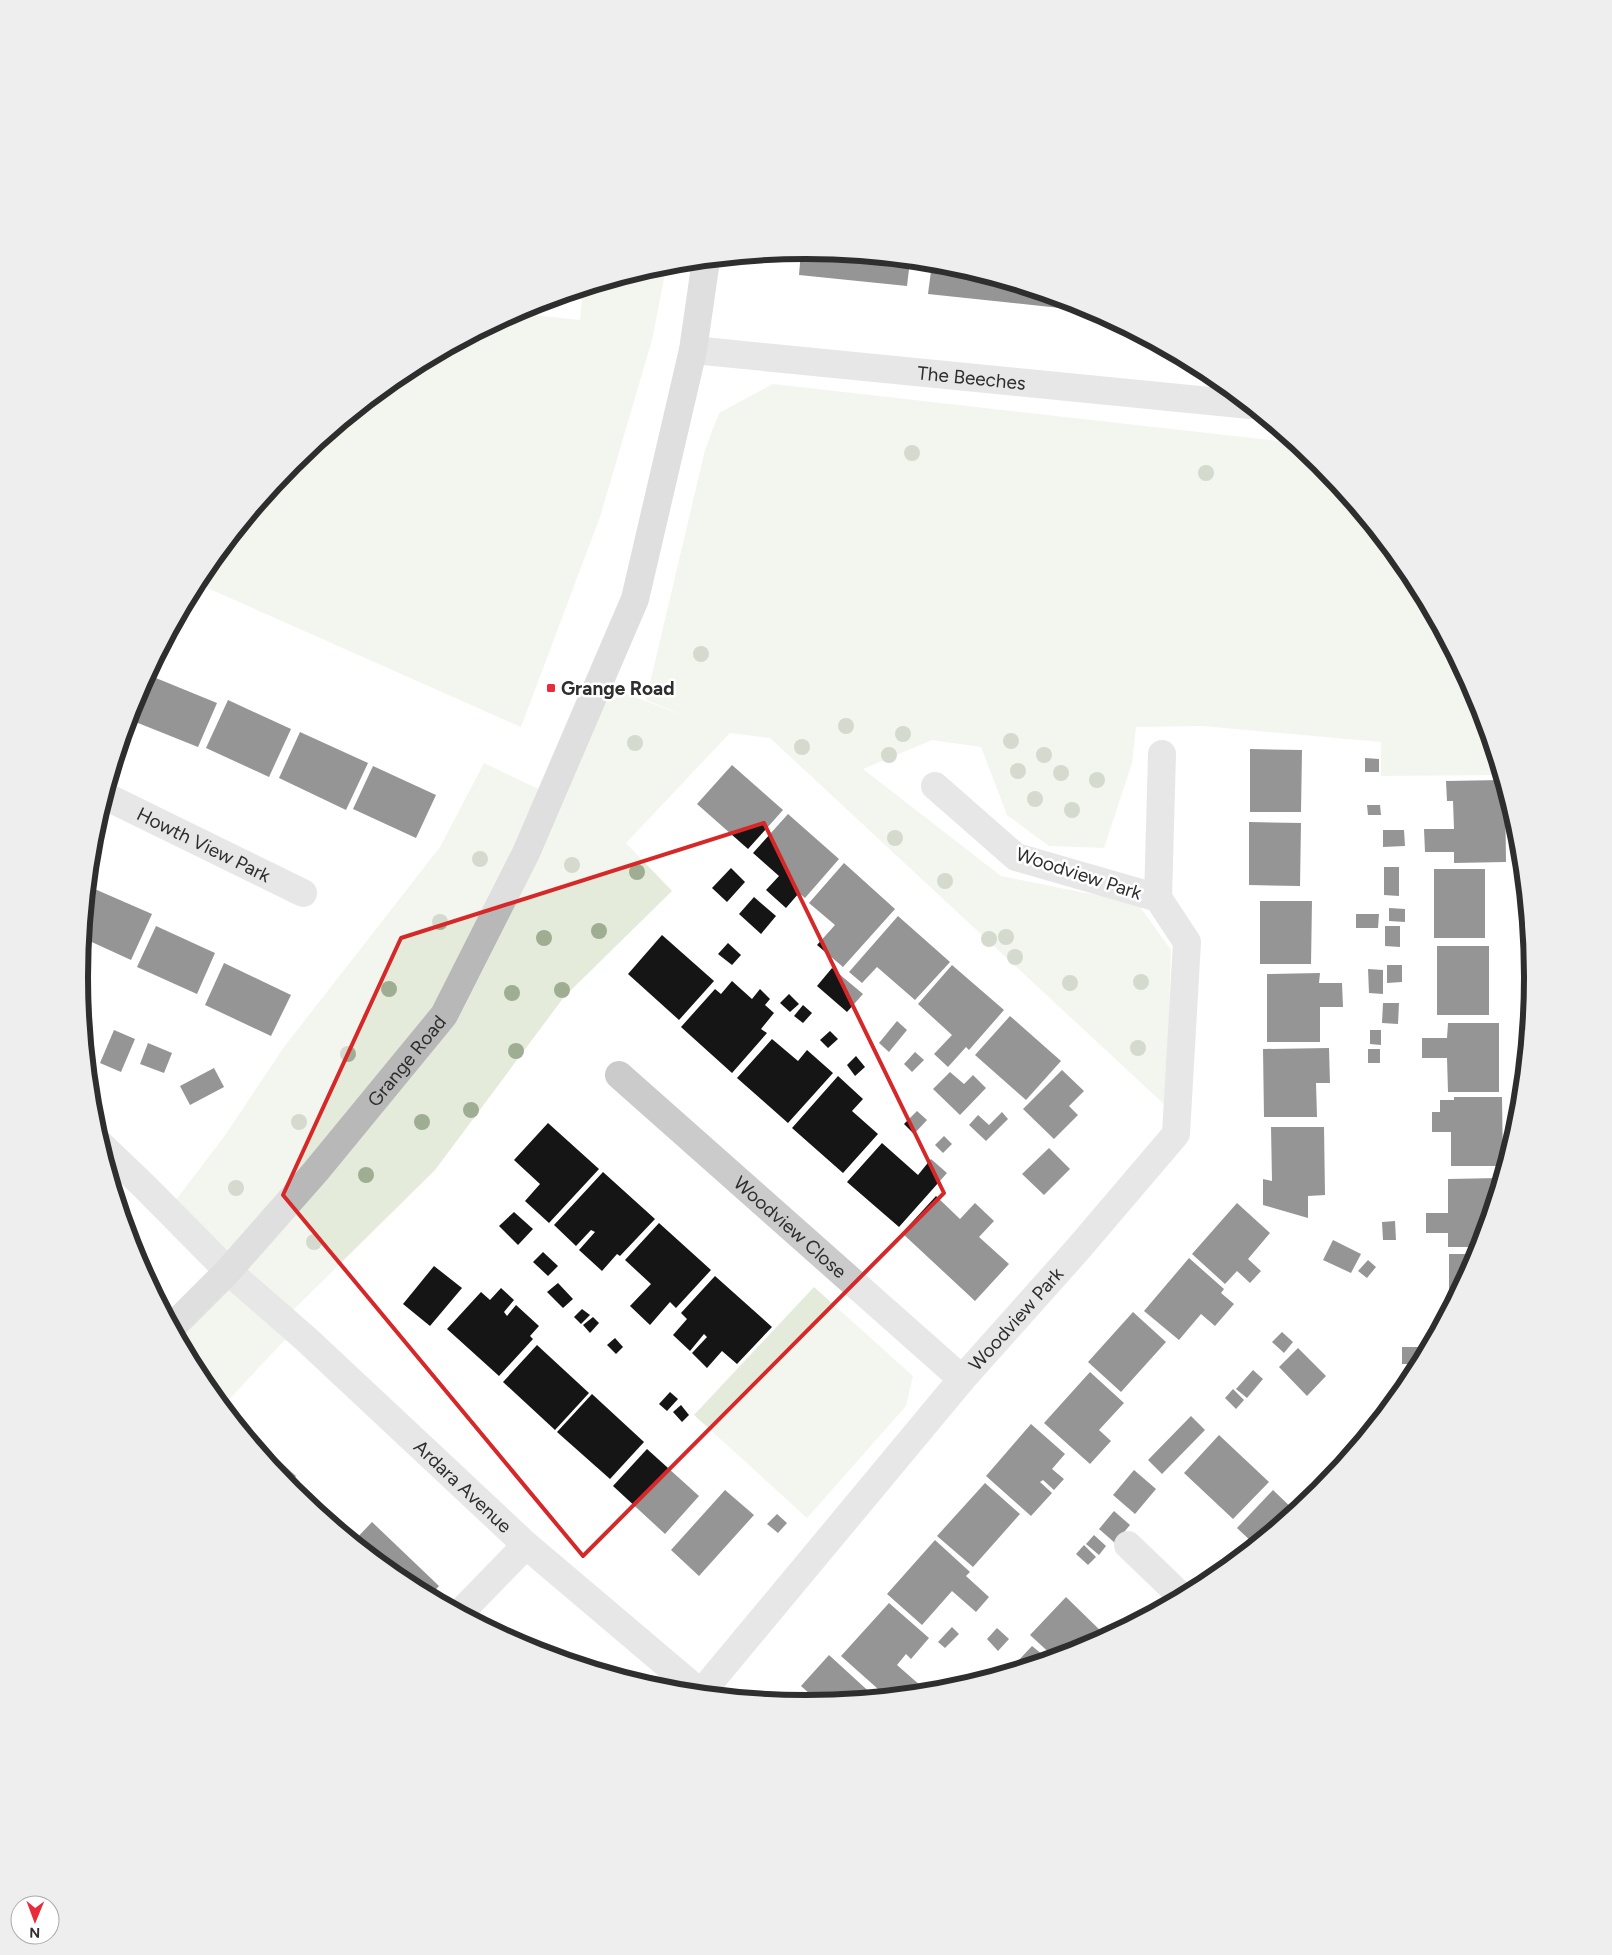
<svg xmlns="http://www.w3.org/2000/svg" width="1612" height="1955" viewBox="0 0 1612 1955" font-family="Figtree,sans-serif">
  <rect width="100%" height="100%" fill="#fff"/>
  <g fill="#e4ebdb">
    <path d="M 667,264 L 652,340 L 600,517 L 521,727 L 196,583 L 201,573 L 292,463 L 402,373 L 515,313 L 580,320 L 583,289 Z"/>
    <path d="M 773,384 L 1296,443 L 1320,463 L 1411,574 L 1478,699 L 1501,775 L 1381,776 L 1381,742 L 1202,726 L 1136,727 L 1132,763 L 1104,848 L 1049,846 L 1007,815 L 981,747 L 932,740 L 863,769 L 1001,876 L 1085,893 L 1135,900 L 1171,950 L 1166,1106 L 770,738 L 730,733 L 626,843 L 672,891 L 564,997 L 435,1170 L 284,1319 L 229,1271 L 288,1203 L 227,1270 L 169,1209 L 226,1134 L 284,1047 L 440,847 L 484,763 L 551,795 L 526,853 L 443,1015 L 373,1102 L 444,1015 L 527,854 L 600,684 L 686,716 L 646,700 L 705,450 L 719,413 Z"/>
    <path d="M 227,1272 L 295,1329 L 222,1407 L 201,1381 L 172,1327 Z"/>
    <path d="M 814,1287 L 913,1376 L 906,1406 L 807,1518 L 694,1415 Z"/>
  </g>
  <g fill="#151515">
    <path d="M 806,250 L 910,261 L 907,286 L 799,275 L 801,251 Z"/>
    <path d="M 932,263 L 948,264 L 1085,306 L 1097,312 L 928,294 Z"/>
    <path d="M 151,676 L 217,703 L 198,747 L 133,721 Z"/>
    <path d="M 228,700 L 291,729 L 269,777 L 206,748 Z"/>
    <path d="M 300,732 L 368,763 L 346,810 L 279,778 Z"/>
    <path d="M 1250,749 L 1302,750 L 1301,812 L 1250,812 Z"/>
    <path d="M 1365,758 L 1379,759 L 1379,772 L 1365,772 Z"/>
    <path d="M 732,765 L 783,810 L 748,849 L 697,804 Z"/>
    <path d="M 373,766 L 436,795 L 416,838 L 353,809 Z"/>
    <path d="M 1502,780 L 1505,788 L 1506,862 L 1454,863 L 1454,852 L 1425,852 L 1424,829 L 1454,829 L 1453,801 L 1447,801 L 1446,781 Z"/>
    <path d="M 1367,805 L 1380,805 L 1381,815 L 1368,815 Z"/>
    <path d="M 788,814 L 839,859 L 805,898 L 799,893 L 786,908 L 766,890 L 779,876 L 753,853 Z"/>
    <path d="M 1249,822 L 1301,823 L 1300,886 L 1249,885 Z"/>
    <path d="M 1383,830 L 1404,830 L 1405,846 L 1383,847 Z"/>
    <path d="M 844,863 L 895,909 L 843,967 L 817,945 L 835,925 L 809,903 Z"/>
    <path d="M 1384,867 L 1399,867 L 1399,896 L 1384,895 Z"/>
    <path d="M 731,868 L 745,882 L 727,902 L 712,888 Z"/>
    <rect x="1434" y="869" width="51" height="69"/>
    <path d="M 90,887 L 152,914 L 131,960 L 83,938 L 87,894 Z"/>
    <path d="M 754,897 L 776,916 L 761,934 L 739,914 Z"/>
    <path d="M 1260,901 L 1312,901 L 1311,964 L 1260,964 Z"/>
    <path d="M 1389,908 L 1405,909 L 1405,922 L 1389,921 Z"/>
    <path d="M 1356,914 L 1379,914 L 1378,928 L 1356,928 Z"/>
    <path d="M 898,916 L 950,962 L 915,1000 L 877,967 L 862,983 L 849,972 Z"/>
    <path d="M 156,926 L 215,953 L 197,994 L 137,967 Z"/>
    <path d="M 1385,926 L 1400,926 L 1400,947 L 1385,946 Z"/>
    <path d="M 662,935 L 714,981 L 679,1020 L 628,974 Z"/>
    <path d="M 728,943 L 741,955 L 732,965 L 718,954 Z"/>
    <rect x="1437" y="946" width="52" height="69"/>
    <path d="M 224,963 L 291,995 L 271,1036 L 205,1005 Z"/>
    <path d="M 952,965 L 1004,1010 L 969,1050 L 966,1047 L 948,1067 L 934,1054 L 952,1035 L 918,1004 Z"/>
    <path d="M 1387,965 L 1402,965 L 1402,982 L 1387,983 Z"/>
    <path d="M 832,968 L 863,994 L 847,1012 L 817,986 Z"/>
    <path d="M 1368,969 L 1383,970 L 1383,994 L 1369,993 Z"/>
    <path d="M 1320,973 L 1319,983 L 1342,983 L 1343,1007 L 1320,1007 L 1320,1042 L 1267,1042 L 1267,974 Z"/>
    <path d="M 732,981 L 752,999 L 760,989 L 770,999 L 765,1005 L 774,1013 L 761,1029 L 767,1033 L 732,1073 L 681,1027 L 715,989 L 721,994 Z"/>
    <path d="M 789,994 L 799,1004 L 790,1012 L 780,1003 Z"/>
    <path d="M 1383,1003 L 1399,1003 L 1398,1024 L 1382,1023 Z"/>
    <path d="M 803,1005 L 812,1013 L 803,1023 L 794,1016 Z"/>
    <path d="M 1010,1016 L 1061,1061 L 1026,1100 L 975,1055 Z"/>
    <path d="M 897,1021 L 907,1030 L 889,1052 L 879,1043 Z"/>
    <path d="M 1448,1023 L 1499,1023 L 1499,1092 L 1448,1092 L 1447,1058 L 1422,1058 L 1422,1038 L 1447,1038 Z"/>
    <path d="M 114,1030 L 135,1039 L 121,1072 L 100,1063 Z"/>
    <path d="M 1370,1030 L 1381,1030 L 1381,1045 L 1370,1044 Z"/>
    <path d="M 830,1031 L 838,1039 L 828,1048 L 820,1040 Z"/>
    <path d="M 772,1039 L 798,1061 L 807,1050 L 833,1073 L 788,1123 L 737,1078 Z"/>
    <path d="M 148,1043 L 172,1053 L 164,1073 L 140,1064 Z"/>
    <path d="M 1329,1048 L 1330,1083 L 1316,1083 L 1317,1117 L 1264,1117 L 1263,1049 Z"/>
    <rect x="1368" y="1049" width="12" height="14"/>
    <path d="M 915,1052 L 924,1060 L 912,1072 L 904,1064 Z"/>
    <path d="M 856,1056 L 865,1067 L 855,1076 L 847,1065 Z"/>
    <path d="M 214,1068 L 224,1087 L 190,1105 L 180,1086 Z"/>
    <path d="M 1062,1070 L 1084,1091 L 1069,1106 L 1078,1115 L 1054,1139 L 1023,1109 Z"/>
    <path d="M 950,1072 L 964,1084 L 973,1075 L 986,1088 L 960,1115 L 933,1089 Z"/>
    <path d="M 838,1076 L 863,1099 L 852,1111 L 878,1134 L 843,1173 L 792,1128 Z"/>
    <path d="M 1454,1097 L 1502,1097 L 1503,1166 L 1451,1166 L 1451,1132 L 1432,1132 L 1432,1112 L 1440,1112 L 1440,1100 L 1454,1100 Z"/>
    <path d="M 917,1111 L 927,1120 L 914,1134 L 904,1124 Z"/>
    <path d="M 1002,1112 L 1008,1119 L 986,1141 L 969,1125 L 978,1115 L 989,1125 Z"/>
    <path d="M 548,1123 L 599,1169 L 549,1223 L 525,1201 L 540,1184 L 514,1160 Z"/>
    <path d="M 1271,1127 L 1324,1127 L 1325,1195 L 1308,1196 L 1308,1218 L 1263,1205 L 1263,1179 L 1272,1181 Z"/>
    <path d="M 944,1136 L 952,1144 L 943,1153 L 935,1145 Z"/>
    <path d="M 882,1143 L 918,1175 L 931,1159 L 947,1173 L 899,1227 L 847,1182 Z"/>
    <path d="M 1049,1148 L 1070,1169 L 1044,1195 L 1022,1174 Z"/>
    <path d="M 603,1172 L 655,1219 L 620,1256 L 617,1254 L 602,1271 L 579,1250 L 595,1232 L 591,1230 L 576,1246 L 554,1225 Z"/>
    <path d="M 1500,1178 L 1500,1184 L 1480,1247 L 1448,1247 L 1448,1233 L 1426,1233 L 1426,1213 L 1448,1213 L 1448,1179 Z"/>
    <path d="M 936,1196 L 960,1219 L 975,1203 L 994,1221 L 979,1237 L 1009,1264 L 975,1301 L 902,1233 Z"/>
    <path d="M 1237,1203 L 1270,1233 L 1248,1259 L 1261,1271 L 1250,1283 L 1237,1271 L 1225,1284 L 1192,1254 Z"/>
    <path d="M 514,1212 L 533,1229 L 518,1245 L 499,1226 Z"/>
    <path d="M 1395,1221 L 1396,1240 L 1383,1240 L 1382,1222 Z"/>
    <path d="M 659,1223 L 711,1270 L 676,1308 L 670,1302 L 650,1325 L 630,1306 L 651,1284 L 625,1260 Z"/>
    <path d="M 1333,1240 L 1361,1254 L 1351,1273 L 1323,1260 Z"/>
    <path d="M 543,1252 L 558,1266 L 548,1276 L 533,1262 Z"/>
    <path d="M 1449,1254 L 1478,1254 L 1449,1310 Z"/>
    <path d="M 1189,1258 L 1224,1289 L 1221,1293 L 1234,1304 L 1215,1326 L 1201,1314 L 1179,1340 L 1144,1311 Z"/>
    <path d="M 1368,1260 L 1376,1267 L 1367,1278 L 1358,1271 Z"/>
    <path d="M 434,1266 L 462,1288 L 430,1326 L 403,1304 Z"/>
    <path d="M 715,1276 L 772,1327 L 737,1364 L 722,1351 L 707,1368 L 692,1353 L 707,1337 L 704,1334 L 690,1351 L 673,1335 L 687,1319 L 681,1313 Z"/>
    <path d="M 558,1283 L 573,1299 L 563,1308 L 547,1292 Z"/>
    <path d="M 501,1288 L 514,1300 L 504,1312 L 507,1316 L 516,1305 L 539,1326 L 530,1336 L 533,1339 L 499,1376 L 447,1329 L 481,1292 L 490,1300 Z"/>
    <path d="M 582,1309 L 590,1315 L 581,1324 L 574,1317 Z"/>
    <path d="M 1133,1312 L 1166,1342 L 1121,1392 L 1088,1362 Z"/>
    <path d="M 593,1317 L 599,1323 L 590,1333 L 583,1325 Z"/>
    <path d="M 1282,1332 L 1293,1342 L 1284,1353 L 1272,1342 Z"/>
    <path d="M 615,1338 L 623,1347 L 616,1354 L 607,1345 Z"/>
    <path d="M 537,1345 L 589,1393 L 555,1430 L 503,1382 Z"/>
    <path d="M 1402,1347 L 1429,1347 L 1420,1364 L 1402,1364 Z"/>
    <path d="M 1298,1348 L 1326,1376 L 1307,1396 L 1279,1367 Z"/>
    <path d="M 1253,1370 L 1263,1379 L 1247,1398 L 1236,1389 Z"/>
    <path d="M 1090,1372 L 1124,1403 L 1099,1430 L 1111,1441 L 1090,1464 L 1044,1423 Z"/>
    <path d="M 1233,1389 L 1244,1400 L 1236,1409 L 1225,1398 Z"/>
    <path d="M 670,1392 L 678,1399 L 667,1411 L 659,1404 Z"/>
    <path d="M 592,1394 L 644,1442 L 610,1479 L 557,1432 Z"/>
    <path d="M 681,1405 L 689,1415 L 682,1422 L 673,1412 Z"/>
    <path d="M 1191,1416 L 1205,1430 L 1162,1474 L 1148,1460 Z"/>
    <path d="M 1031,1424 L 1065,1454 L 1052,1469 L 1064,1479 L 1054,1490 L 1043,1480 L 1040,1482 L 1052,1493 L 1031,1516 L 986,1476 Z"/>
    <path d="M 247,1432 L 296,1476 L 287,1486 L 245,1435 Z"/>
    <path d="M 1219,1435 L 1269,1482 L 1233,1519 L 1184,1473 Z"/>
    <path d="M 647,1449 L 699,1496 L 665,1534 L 613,1486 Z"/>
    <path d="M 1134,1470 L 1156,1489 L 1135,1514 L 1113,1495 Z"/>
    <path d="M 985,1483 L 1020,1514 L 973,1567 L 937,1536 Z"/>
    <path d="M 301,1484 L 350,1529 L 344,1535 L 293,1493 Z"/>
    <path d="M 725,1490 L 754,1515 L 699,1576 L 671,1550 Z"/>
    <path d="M 1273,1490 L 1296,1512 L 1255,1545 L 1237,1528 Z"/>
    <path d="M 1114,1511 L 1130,1525 L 1115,1543 L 1099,1529 Z"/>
    <path d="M 777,1514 L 787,1523 L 778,1533 L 767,1524 Z"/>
    <path d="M 372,1522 L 439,1586 L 429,1597 L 402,1582 L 353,1542 Z"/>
    <path d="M 1094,1535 L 1106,1546 L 1099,1555 L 1086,1544 Z"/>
    <path d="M 935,1540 L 970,1572 L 966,1576 L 989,1597 L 976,1612 L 952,1591 L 922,1625 L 887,1594 Z"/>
    <path d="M 1084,1545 L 1096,1557 L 1088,1565 L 1076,1554 Z"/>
    <path d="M 1066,1597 L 1107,1637 L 1084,1649 L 1055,1658 L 1030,1635 Z"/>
    <path d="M 889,1603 L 929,1638 L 911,1659 L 906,1654 L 897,1665 L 921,1686 L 914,1694 L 887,1697 L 841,1656 Z"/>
    <path d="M 952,1627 L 959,1634 L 945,1648 L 938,1642 Z"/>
    <path d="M 997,1628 L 1009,1639 L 998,1651 L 987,1639 Z"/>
    <path d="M 1032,1646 L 1043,1655 L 1034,1665 L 1024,1668 L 1017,1662 Z"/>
    <path d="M 829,1655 L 876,1698 L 820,1703 L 801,1686 Z"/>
  </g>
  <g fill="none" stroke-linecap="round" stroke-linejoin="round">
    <g stroke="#cbcbcb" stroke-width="28">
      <path id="s1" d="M 693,350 L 1250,405"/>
      <path id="s2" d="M 105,796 L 303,893"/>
      <path d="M 1158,898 L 1162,754"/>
      <path id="s3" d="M 619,1075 L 962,1379"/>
      <path id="s4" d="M 100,1144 L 145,1187 L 228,1271 L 306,1339 L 526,1545 L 703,1695"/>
      <path d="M 1128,1545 L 1182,1597"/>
      <path d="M 460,1613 L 526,1545"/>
      <path id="s5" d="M 701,1693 L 962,1379 L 1078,1249 L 1176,1134 L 1187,942 L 1158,898 L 1016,857 L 935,786"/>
    </g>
    <path stroke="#b8b8b8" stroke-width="28" id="s6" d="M 172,1327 L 228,1271 L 316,1171 L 444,1015 L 526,853 L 635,599 L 693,350 L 706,260"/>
  </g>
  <g fill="#9fad93">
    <circle cx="912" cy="453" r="8"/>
    <circle cx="1206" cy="473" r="8"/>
    <circle cx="701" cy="654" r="8"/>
    <circle cx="846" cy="726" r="8"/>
    <circle cx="903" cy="734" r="8"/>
    <circle cx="1011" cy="741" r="8"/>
    <circle cx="635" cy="743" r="8"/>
    <circle cx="802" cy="747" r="8"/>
    <circle cx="889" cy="755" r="8"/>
    <circle cx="1044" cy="755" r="8"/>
    <circle cx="1018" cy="771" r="8"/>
    <circle cx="1061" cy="773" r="8"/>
    <circle cx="1097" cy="780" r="8"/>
    <circle cx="1035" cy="799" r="8"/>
    <circle cx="1072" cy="810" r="8"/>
    <circle cx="895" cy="838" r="8"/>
    <circle cx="480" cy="859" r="8"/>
    <circle cx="572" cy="865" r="8"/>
    <circle cx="637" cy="872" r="8"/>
    <circle cx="945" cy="881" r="8"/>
    <circle cx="440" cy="922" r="8"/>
    <circle cx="599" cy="931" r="8"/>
    <circle cx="1006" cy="937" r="8"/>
    <circle cx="544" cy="938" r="8"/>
    <circle cx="989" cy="939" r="8"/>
    <circle cx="1015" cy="957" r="8"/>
    <circle cx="1141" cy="982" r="8"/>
    <circle cx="1070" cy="983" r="8"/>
    <circle cx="389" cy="989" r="8"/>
    <circle cx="562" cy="990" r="8"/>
    <circle cx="512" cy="993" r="8"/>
    <circle cx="1138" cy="1048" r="8"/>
    <circle cx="516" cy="1051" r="8"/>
    <circle cx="348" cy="1054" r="8"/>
    <circle cx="471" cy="1110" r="8"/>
    <circle cx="299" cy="1122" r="8"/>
    <circle cx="422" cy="1122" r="8"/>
    <circle cx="366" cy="1175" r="8"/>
    <circle cx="236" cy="1188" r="8"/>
    <circle cx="314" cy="1242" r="8"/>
  </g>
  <path d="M0 0H1612V1955H0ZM 764,823 L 944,1193 L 583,1556 L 283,1195 L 401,938 Z" fill="#fff" fill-opacity=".55" fill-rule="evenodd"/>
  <path fill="none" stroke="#d62828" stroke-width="4" stroke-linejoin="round" d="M 764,823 L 944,1193 L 583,1556 L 283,1195 L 401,938 Z"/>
  <rect fill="#e82c3a" stroke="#fff" stroke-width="2" x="546" y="683" width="10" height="10" rx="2.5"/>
  <g text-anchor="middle" stroke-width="5" stroke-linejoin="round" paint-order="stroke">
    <g font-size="19" fill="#2e2e2e" stroke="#fff">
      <text dy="7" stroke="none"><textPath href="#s1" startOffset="280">The Beeches</textPath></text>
      <text dy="7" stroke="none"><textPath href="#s2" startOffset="110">Howth View Park</textPath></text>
      <text transform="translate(1079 873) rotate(18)" y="7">Woodview Park</text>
      <text dy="7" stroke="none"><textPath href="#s6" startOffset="355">Grange Road</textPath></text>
      <text dy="7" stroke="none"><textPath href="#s3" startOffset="229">Woodview Close</textPath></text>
      <text dy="7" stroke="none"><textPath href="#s5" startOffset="489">Woodview Park</textPath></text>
      <text dy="7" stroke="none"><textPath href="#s4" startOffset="499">Ardara Avenue</textPath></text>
    </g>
    <g font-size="19" font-weight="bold" fill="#2e2e2e" stroke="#fff" text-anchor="start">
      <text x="561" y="695">Grange Road</text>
    </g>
  </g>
  <path d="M0 0H1612V1955H0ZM88 977a718 718 0 1 1 1436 0a718 718 0 1 1-1436 0Z" fill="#eee" fill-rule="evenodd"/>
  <path fill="none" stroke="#2e2e2e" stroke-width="6" d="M88 977a718 718 0 1 1 1436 0a718 718 0 1 1-1436 0Z"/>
  <g transform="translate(35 1920) rotate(181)"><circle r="24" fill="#ffffff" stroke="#ababab"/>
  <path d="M0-4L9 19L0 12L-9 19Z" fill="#e82c3a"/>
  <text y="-8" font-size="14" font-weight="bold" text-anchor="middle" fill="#2e2e2e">N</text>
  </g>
</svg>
